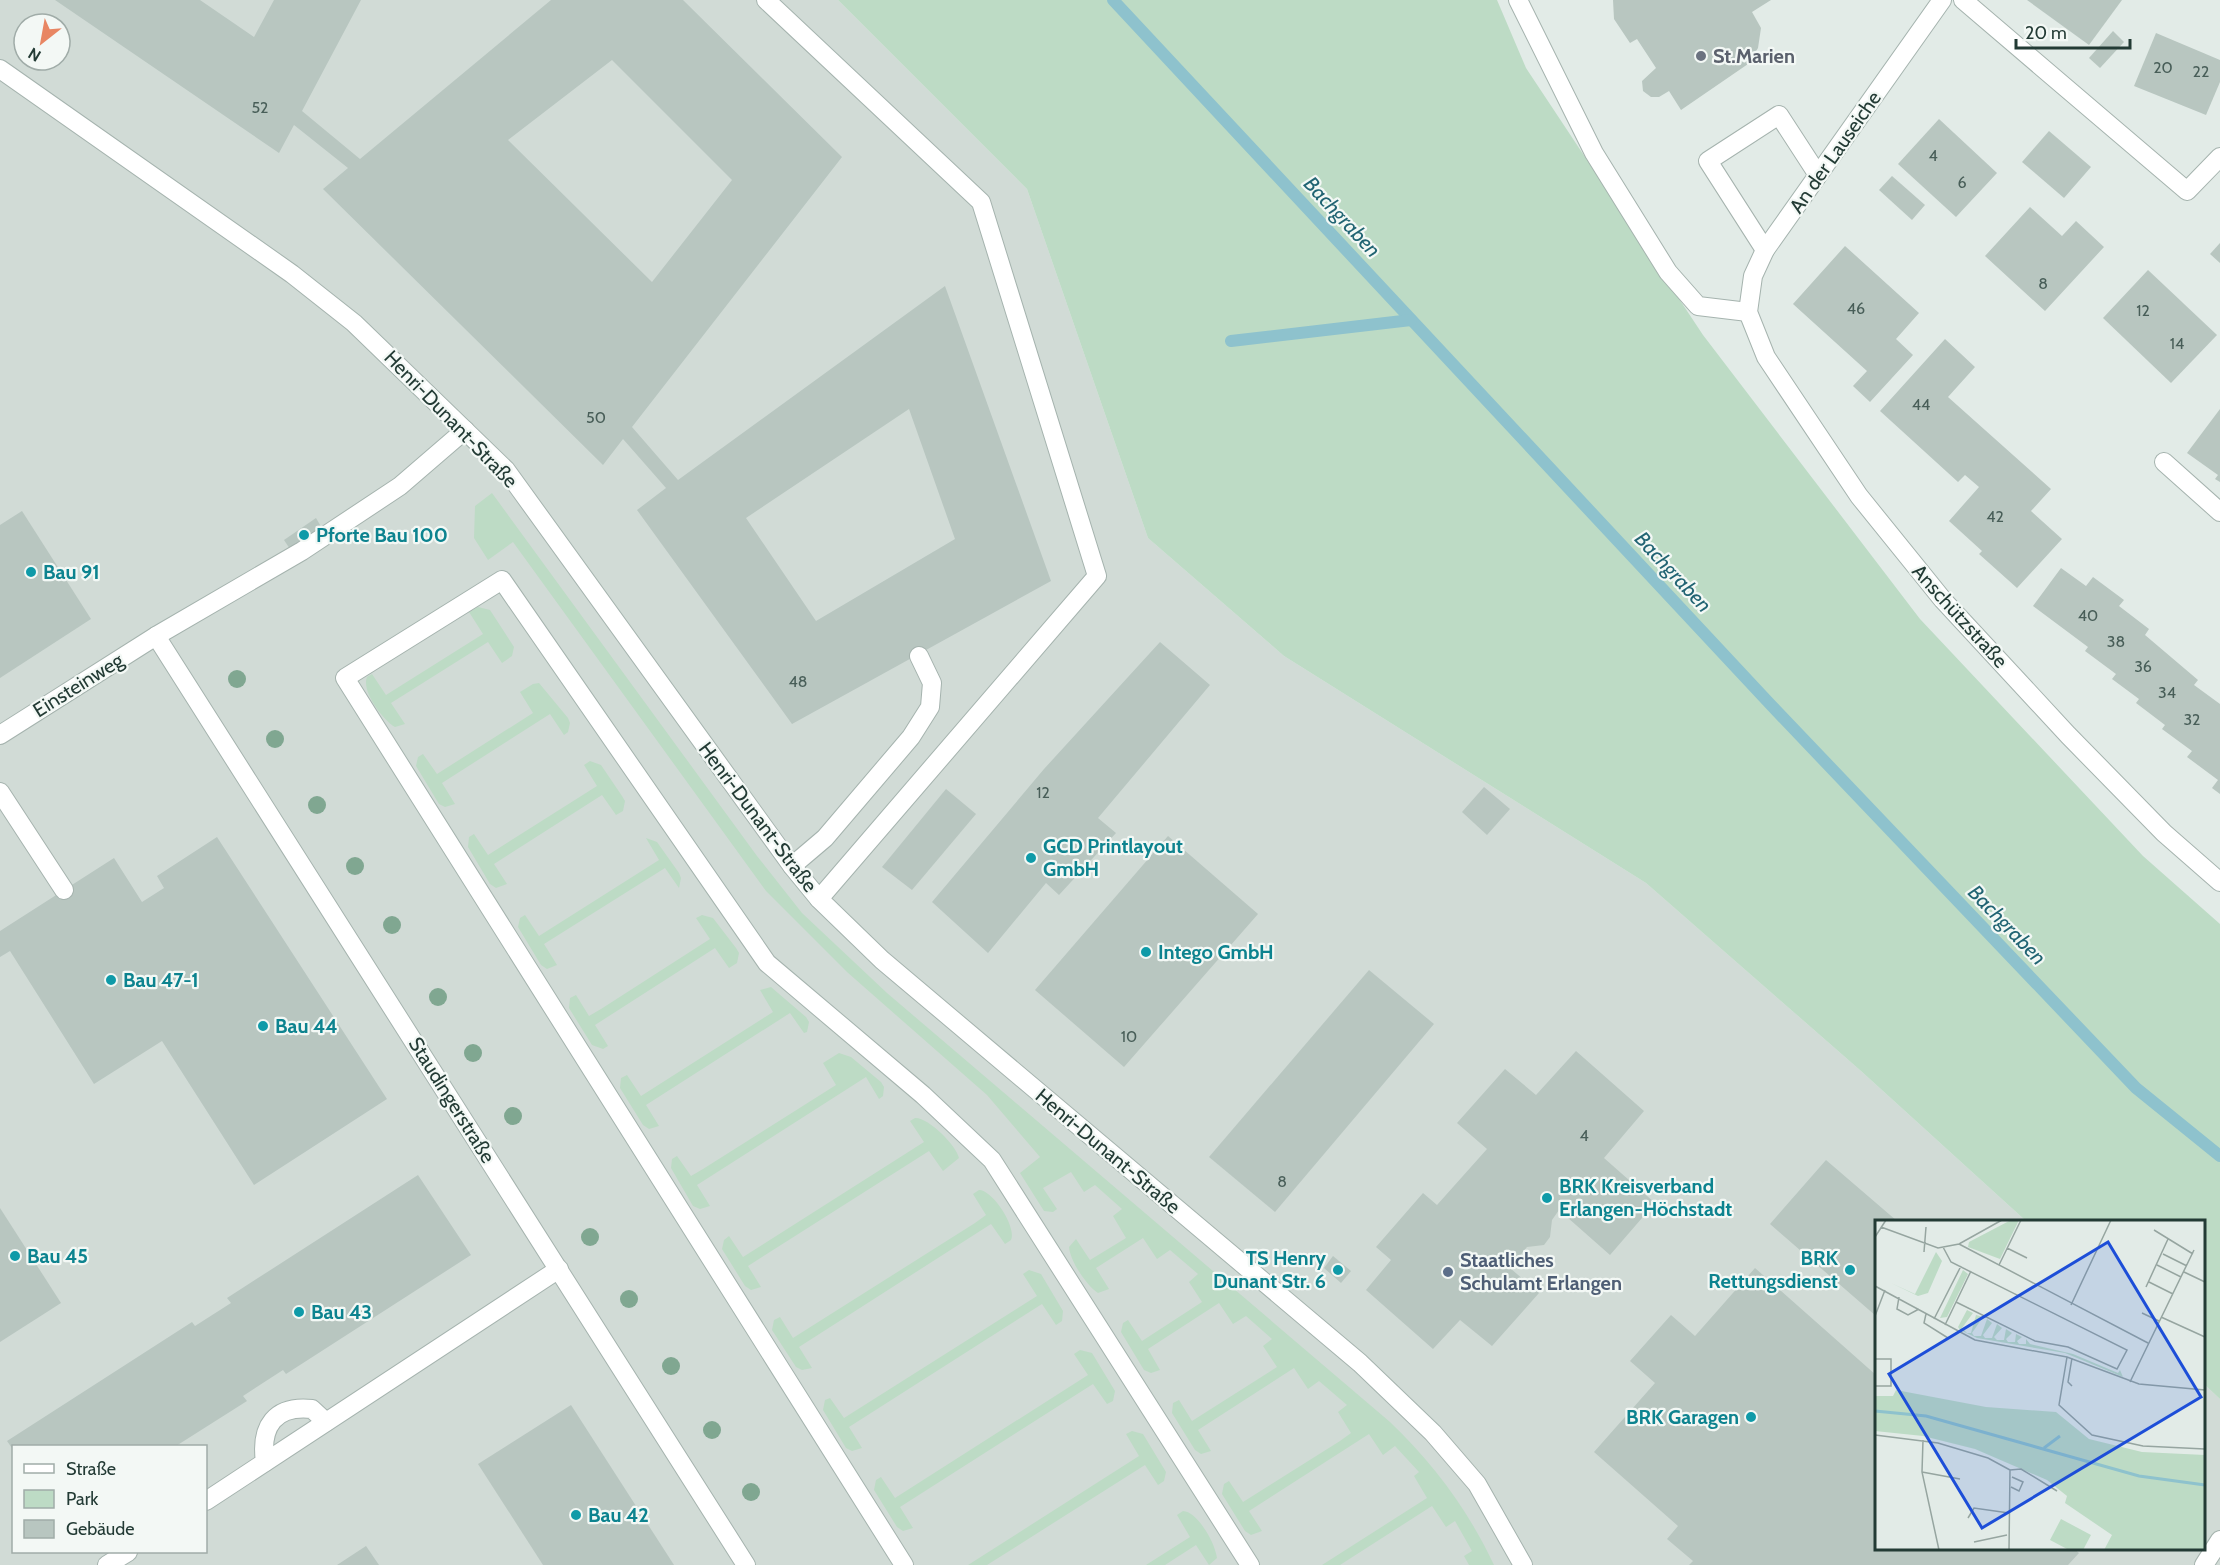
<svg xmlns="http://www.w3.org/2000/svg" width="2220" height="1565" viewBox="0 0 2220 1565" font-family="Cabin,sans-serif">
  <rect width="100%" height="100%" fill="#e2ebe7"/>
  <path fill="#d1dbd6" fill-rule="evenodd" d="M 0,0 L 838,0 L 1027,189 L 1148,538 L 1284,656 L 1646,883 L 1861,1071 L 2026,1221 L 1876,1222 L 1876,1548 L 2204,1548 L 2204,1384 L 2220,1399 L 2220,1565 L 0,1565 ZM 24,24 L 60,24 L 60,60 L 24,60 ZM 14,1446 L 206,1446 L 206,1552 L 14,1552 Z"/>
  <g fill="#bddbc5">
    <path d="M 838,0 L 1497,0 L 1526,68 L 1703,335 L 1920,619 L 2143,856 L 2220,924 L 2220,1399 L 2204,1384 L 2204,1222 L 2026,1221 L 1861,1071 L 1646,883 L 1284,656 L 1148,538 L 1027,189 Z"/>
    <path d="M 492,493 L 757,856 L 802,913 L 887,993 L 1390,1422 C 1434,1464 1468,1510 1494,1565 L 1469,1565 L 1464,1556 L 1472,1551 L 1455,1521 L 1446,1527 L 1432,1506 L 1340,1565 L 1322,1565 L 1427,1498 L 1414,1476 L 1419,1472 L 1395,1446 L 1383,1455 L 1369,1434 L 1249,1511 L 1262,1531 L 1251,1535 L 1245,1531 L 1222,1494 L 1224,1484 L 1229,1481 L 1243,1502 L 1340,1441 L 1351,1433 L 1338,1412 L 1347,1405 L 1319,1381 L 1308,1389 L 1294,1368 L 1198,1430 L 1211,1451 L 1201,1454 L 1195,1450 L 1172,1413 L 1173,1403 L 1179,1400 L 1192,1421 L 1277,1367 L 1263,1346 L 1272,1339 L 1246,1316 L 1233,1324 L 1219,1303 L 1148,1349 L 1160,1370 L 1151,1373 L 1144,1370 L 1121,1332 L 1123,1323 L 1128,1320 L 1142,1341 L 1202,1302 L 1189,1282 L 1198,1274 L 1170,1250 L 1157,1259 L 1143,1238 L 1096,1268 L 1109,1289 L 1098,1293 C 1087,1286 1070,1261 1069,1247 L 1076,1239 L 1090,1260 L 1126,1238 L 1113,1216 L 1122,1209 L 1095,1185 L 1084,1192 L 1071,1172 L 1043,1188 L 1057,1209 L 1053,1212 L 1044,1211 L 1020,1173 L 1040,1157 L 987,1095 L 847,972 L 766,891 L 513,542 L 488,560 L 474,538 L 475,506 Z"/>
    <path d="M 478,607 L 490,610 L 514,647 L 512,656 L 502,663 L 488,642 L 391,703 L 405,724 L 395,727 C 383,720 361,691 367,677 L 372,674 L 386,695 L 483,634 L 469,612 Z"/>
    <path d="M 539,683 L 568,718 L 570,723 L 568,732 L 564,735 L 550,714 L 442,783 L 455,804 L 445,807 L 439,804 L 416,766 L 418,757 L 423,754 L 437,774 L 533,713 L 520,692 L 533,684 Z"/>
    <path d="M 590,761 L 601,765 L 622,796 L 625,801 L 623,811 L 616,815 L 602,795 L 494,864 L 507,884 L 496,888 L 490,884 L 468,847 L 469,837 L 474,834 L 488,855 L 597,786 L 584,765 Z"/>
    <path d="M 646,838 L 657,842 L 679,873 L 681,878 L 679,888 L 665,868 L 544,944 L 557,965 L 547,969 L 541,965 L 518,927 L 520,918 L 525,915 L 539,936 L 659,860 Z"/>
    <path d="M 702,915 L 713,918 L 736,948 L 739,953 L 737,963 L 729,968 L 715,948 L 595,1025 L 608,1046 L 603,1049 L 592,1045 L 569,1008 L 570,998 L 576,995 L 589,1016 L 601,1009 L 710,939 L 696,918 Z"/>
    <path d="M 771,987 L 806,1017 L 809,1022 L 807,1032 L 804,1033 L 790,1013 L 646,1105 L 659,1126 L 649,1129 L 643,1125 L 620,1088 L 621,1078 L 627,1075 L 641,1096 L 773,1012 L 760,990 Z"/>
    <path d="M 839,1053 L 851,1057 L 881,1082 L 884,1087 L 883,1096 L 879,1099 L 866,1077 L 697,1185 L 710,1206 L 700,1209 L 693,1206 L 671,1168 L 672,1159 L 677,1156 L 691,1176 L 703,1169 L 836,1085 L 823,1063 Z"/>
    <path d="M 915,1118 C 928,1117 957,1146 959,1158 L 943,1171 L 929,1151 L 748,1266 L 761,1287 L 751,1290 L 745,1286 L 722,1249 L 724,1240 L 729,1236 L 743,1257 L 924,1142 L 910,1121 Z"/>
    <path d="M 979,1190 C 993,1190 1017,1228 1011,1240 L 1005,1244 L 991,1224 L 799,1347 L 812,1368 L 802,1370 L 796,1367 L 772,1330 L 774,1320 L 780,1317 L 793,1338 L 975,1223 L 986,1215 L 973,1194 Z"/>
    <path d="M 1029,1270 L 1041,1274 L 1063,1311 L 1062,1321 L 1056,1325 L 1042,1304 L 849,1427 L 862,1448 L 852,1451 L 846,1448 L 823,1410 L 825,1400 L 830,1398 L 844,1418 L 1037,1296 L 1023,1274 Z"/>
    <path d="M 1080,1350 L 1092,1353 L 1115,1391 L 1113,1401 L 1107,1404 L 1093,1384 L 900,1507 L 913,1528 L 903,1531 L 897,1527 L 874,1490 L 876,1480 L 881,1477 L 895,1498 L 1088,1375 L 1074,1354 Z"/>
    <path d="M 1132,1431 L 1143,1434 L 1166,1472 L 1164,1481 L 1158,1485 L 1145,1465 L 987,1565 L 968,1565 L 1139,1456 L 1126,1434 Z"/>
    <path d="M 1183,1511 C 1198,1512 1215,1543 1217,1558 L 1209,1565 L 1196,1545 L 1165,1565 L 1146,1565 L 1190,1537 L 1177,1515 Z"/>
  </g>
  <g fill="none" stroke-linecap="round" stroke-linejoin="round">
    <g stroke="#8ec2cd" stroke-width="12">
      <path d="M 1113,0 L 1770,704 L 2136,1088 L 2220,1156"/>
      <path d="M 1231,341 L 1411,320"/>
    </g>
  </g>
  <g fill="#b8c6c0" fill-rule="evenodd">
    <path d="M 55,0 L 200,0 L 254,37 L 274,0 L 361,0 L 302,111 L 360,159 L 551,0 L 683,0 L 842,157 L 632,427 L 678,480 L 945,286 L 1051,581 L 792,724 L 637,510 L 666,488 L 623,439 L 603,465 L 323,189 L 348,168 L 294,125 L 279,153 ZM 612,60 L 732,180 L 652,282 L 508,140 ZM 909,409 L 955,539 L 816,621 L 746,518 Z"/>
    <path d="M 1613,0 L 1771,0 L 1752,12 L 1761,28 L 1758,48 L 1748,64 L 1681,110 L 1669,91 L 1659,97 L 1651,97 L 1643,91 L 1642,81 L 1656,68 L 1637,39 L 1630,43 L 1614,19 Z"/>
    <path d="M 2027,0 L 2122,0 L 2089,45 Z"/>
    <path d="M 2113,31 L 2124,42 L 2100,68 L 2089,58 Z"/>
    <path d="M 2156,33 L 2220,60 L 2220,82 L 2206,115 L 2134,86 Z"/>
    <path d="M 1939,119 L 1997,173 L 1956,217 L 1898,164 Z"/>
    <path d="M 2049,131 L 2091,167 L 2064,198 L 2022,162 Z"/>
    <path d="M 1892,176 L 1925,205 L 1912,220 L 1879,190 Z"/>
    <path d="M 2030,207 L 2062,236 L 2076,221 L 2104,247 L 2045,311 L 1985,256 Z"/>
    <path d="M 2220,243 L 2220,263 L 2210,254 Z"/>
    <path d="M 1845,246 L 1919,313 L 1896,339 L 1913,355 L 1870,402 L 1853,386 L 1867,371 L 1793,304 Z"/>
    <path d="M 2148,270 L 2217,335 L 2171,383 L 2103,318 Z"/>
    <path d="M 1945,339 L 1975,367 L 1948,397 L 2051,489 L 2031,511 L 2062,539 L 2017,588 L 1979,554 L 1982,551 L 1949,521 L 1979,487 L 1965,475 L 1958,482 L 1880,411 Z"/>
    <path d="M 2220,409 L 2220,482 L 2215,479 L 2218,475 L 2187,453 Z"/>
    <path d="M 22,511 L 91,619 L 0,678 L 0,525 Z"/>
    <path d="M 316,518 L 323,530 L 292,552 L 284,540 Z"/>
    <path d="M 2061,568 L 2086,586 L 2093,577 L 2124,600 L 2119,606 L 2149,629 L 2145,635 L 2198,680 L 2194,685 L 2220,704 L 2220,794 L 2212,788 L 2218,780 L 2187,757 L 2192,751 L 2162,729 L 2165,725 L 2136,703 L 2139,699 L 2112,679 L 2116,674 L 2085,651 L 2088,647 L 2033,606 Z"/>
    <path d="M 1160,642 L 1210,685 L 1098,818 L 1116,833 L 1059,895 L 1046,883 L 988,953 L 932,902 L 1044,769 Z"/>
    <path d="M 1484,787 L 1510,809 L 1487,835 L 1462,812 Z"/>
    <path d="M 946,789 L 976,814 L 912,890 L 882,867 Z"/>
    <path d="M 1168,836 L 1258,914 L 1124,1067 L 1035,990 Z"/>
    <path d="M 217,837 L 387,1099 L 254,1185 L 162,1041 L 94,1084 L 10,951 L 0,957 L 0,931 L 114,858 L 142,902 L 164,888 L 157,876 Z"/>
    <path d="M 1369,970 L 1434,1024 L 1275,1212 L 1209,1157 Z"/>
    <path d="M 1576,1051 L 1644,1111 L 1604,1158 L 1655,1203 L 1610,1255 L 1559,1210 L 1552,1220 L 1550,1237 L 1544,1245 L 1527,1247 L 1510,1268 L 1539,1293 L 1492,1346 L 1460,1320 L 1433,1349 L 1366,1290 L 1391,1260 L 1376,1247 L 1423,1193 L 1437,1205 L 1487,1149 L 1457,1123 L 1505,1069 L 1536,1095 Z"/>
    <path d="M 1826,1160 L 1897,1221 L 1876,1221 L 1876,1316 L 1770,1224 Z"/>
    <path d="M 418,1175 L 471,1255 L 286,1374 L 283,1370 L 243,1396 L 247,1401 L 176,1446 L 14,1446 L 14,1451 L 7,1441 L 192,1322 L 195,1326 L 231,1303 L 227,1298 Z"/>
    <path d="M 0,1208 L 61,1303 L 0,1342 Z"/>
    <path d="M 1333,1256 L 1351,1271 L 1341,1283 L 1324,1268 Z"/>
    <path d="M 1755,1268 L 1876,1375 L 1876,1548 L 2073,1548 L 2079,1553 L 2068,1565 L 1689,1565 L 1693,1561 L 1667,1539 L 1678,1526 L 1594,1452 L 1655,1383 L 1630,1361 L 1671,1315 L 1695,1336 Z"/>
    <path d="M 571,1405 L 674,1565 L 543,1565 L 478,1464 Z"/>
    <path d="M 366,1546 L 379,1565 L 337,1565 Z"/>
  </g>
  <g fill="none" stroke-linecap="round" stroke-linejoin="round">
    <g stroke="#a5b3ae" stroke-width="20">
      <g id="minor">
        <path d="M 766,0 L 981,202 L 1097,576 L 819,899"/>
        <path d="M 1518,0 L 1594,153 L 1668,272 L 1698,306 L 1748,312"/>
        <path d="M 1942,0 L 1765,250 L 1753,276 L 1748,312 L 1766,357 L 1859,496 L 1943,600 L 2068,735 L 2164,833 L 2220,882"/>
        <path d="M 1963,0 L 2187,191 L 2220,157"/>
        <path d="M 0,69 L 292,274 L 354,323 L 506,470 L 792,866 L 819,899 L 882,960 L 1360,1363 L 1433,1433 L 1477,1484 L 1523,1565"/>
        <path d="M 1765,250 L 1708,161 L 1779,115 L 1818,175"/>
        <path d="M 2164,462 L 2220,512"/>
        <path d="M 156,636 L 746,1565"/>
        <path d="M 0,735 L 156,636 L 302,551 L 400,486 L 465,430"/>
        <path d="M 0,792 L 64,890"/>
        <path d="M 792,866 L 825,838 L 911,737 L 930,707 L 932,683 L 919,656"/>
        <path d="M 265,1462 C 260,1426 275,1405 312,1409 L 326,1422"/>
        <path d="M 206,1501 L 559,1269"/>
        <path d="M 107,1565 L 128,1552"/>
        <path d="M 904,1565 L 345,678 L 502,580 L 767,963 L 923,1095 L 992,1160 L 1250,1565"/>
        <path d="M 2204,1565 L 2220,1540"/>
      </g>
    </g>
    <use href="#minor" stroke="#fff" stroke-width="18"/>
  </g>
  <g fill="#80a791">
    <circle cx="237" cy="679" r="9"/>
    <circle cx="275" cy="739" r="9"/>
    <circle cx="317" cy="805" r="9"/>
    <circle cx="355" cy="866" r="9"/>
    <circle cx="392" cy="925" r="9"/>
    <circle cx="438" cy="997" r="9"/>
    <circle cx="473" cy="1053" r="9"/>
    <circle cx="513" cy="1116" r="9"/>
    <circle cx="590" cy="1237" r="9"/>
    <circle cx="629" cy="1299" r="9"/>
    <circle cx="671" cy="1366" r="9"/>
    <circle cx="712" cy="1430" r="9"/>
    <circle cx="751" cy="1492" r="9"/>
  </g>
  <circle fill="#6b7280" stroke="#f3f8f5" stroke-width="2" cx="1701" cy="56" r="6"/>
  <g fill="#0f9aa8" stroke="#f3f8f5" stroke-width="2">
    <circle cx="304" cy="535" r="6"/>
    <circle cx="31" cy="572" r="6"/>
    <circle cx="1031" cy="858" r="6"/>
    <circle cx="1146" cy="952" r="6"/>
    <circle cx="111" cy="980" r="6"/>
    <circle cx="263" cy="1026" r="6"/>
    <circle cx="1547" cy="1198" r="6"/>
    <circle cx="15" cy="1256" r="6"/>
    <circle cx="1338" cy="1270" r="6"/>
    <circle cx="1850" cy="1270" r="6"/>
    <circle cx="299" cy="1312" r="6"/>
    <circle cx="1751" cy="1417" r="6"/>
    <circle cx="576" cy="1515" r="6"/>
  </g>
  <circle fill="#5c6f8a" stroke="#f3f8f5" stroke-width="2" cx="1448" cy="1272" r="6"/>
  <g text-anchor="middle" stroke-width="4.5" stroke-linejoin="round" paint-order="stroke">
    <g font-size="16" fill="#485e58">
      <text x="2163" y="73">20</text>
      <text x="2201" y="77">22</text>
      <text x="260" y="113">52</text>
      <text x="1933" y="161">4</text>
      <text x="1962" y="188">6</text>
      <text x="2043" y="289">8</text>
      <text x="1856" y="314">46</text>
      <text x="2143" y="316">12</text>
      <text x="2177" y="349">14</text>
      <text x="1921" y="410">44</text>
      <text x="596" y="423">50</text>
      <text x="1995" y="522">42</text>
      <text x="2088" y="621">40</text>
      <text x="2116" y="647">38</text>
      <text x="2143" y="672">36</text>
      <text x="798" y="687">48</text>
      <text x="2167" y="698">34</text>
      <text x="2192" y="725">32</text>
      <text x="1043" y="798">12</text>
      <text x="1129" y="1042">10</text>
      <text x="1584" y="1141">4</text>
      <text x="1282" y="1187">8</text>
    </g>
    <g font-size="20" font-weight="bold" fill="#5b616d" stroke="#f3f8f5" text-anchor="start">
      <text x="1713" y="63">St.Marien</text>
    </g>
    <g font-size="20" fill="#233b35" stroke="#f3f8f5">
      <text transform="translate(1835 152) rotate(-55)" y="7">An der Lauseiche</text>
      <text transform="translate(451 419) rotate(46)" y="7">Henri-Dunant-Straße</text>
      <text transform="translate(1960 616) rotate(48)" y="7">Anschützstraße</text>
      <text transform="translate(78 685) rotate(-32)" y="7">Einsteinweg</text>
      <text transform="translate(758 817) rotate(53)" y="7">Henri-Dunant-Straße</text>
      <text transform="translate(452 1100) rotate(58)" y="7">Staudingerstraße</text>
      <text transform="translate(1108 1151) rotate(40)" y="7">Henri-Dunant-Straße</text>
    </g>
    <g font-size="20" font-weight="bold" fill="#0d838f" stroke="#f3f8f5" text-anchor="start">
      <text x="316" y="542">Pforte Bau 100</text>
      <text x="43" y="579">Bau 91</text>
      <text x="1043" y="853">GCD Printlayout<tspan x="1043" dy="23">GmbH</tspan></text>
      <text x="1158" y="959">Intego GmbH</text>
      <text x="123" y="987">Bau 47-1</text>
      <text x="275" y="1033">Bau 44</text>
      <text x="1559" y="1193">BRK Kreisverband<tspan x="1559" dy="23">Erlangen-Höchstadt</tspan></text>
      <text x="27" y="1263">Bau 45</text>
      <text x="1326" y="1265" text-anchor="end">TS Henry<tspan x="1326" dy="23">Dunant Str. 6</tspan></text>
      <text x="1838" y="1265" text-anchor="end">BRK<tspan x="1838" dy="23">Rettungsdienst</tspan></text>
      <text x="311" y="1319">Bau 43</text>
      <text x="1739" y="1424" text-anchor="end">BRK Garagen</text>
      <text x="588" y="1522">Bau 42</text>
    </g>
    <g font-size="20" font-weight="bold" fill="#4e5e75" stroke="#f3f8f5" text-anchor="start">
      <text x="1460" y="1267">Staatliches<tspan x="1460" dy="23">Schulamt Erlangen</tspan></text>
    </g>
    <g font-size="21" font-style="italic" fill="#216473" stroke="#f3f8f5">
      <text transform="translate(1342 217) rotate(47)" y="7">Bachgraben</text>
      <text transform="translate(1673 572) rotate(47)" y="7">Bachgraben</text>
      <text transform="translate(2007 925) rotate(46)" y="7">Bachgraben</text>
    </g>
  </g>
  <g transform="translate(1875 1220)">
    <rect width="330" height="330" fill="#e2ebe7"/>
    <path d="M 136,0 L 144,0 L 125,39 L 93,27 L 94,22 ZM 61,32 L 67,41 L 53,73 L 43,76 L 16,63 L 40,74 ZM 88,50 L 93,54 L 72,97 L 65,98 ZM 92,90 L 98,93 L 87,108 L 92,113 L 96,113 L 101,95 L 108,97 L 97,113 L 99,116 L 106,116 L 112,99 L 117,103 L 108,115 L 110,118 L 117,118 L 122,104 L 127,108 L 119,117 L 122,120 L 129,120 L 131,109 L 137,113 L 131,119 L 133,122 L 140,122 L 141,114 L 147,117 L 142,121 L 144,124 L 151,124 L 151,119 L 155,124 L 198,134 L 243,153 L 245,150 L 248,157 L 190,133 L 102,118 L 85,110 L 83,107 ZM 21,170 L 111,187 L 181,192 L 214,219 L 267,232 L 330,235 L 330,330 L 229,330 L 237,315 L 190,283 L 192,276 L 172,260 L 100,229 L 48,216 L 0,211 L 0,176 L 18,176 ZM 186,299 L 216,315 L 208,330 L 194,330 L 175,320 Z" fill="#bddbc5"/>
    <path fill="none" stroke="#8ec2cd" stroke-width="3" d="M 0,191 L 51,196 L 264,256 L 330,265M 169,228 L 185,216"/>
    <path fill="none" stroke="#96a5a0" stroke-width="1.5" d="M 6,7 L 63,28 L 84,24 L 127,0M 279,10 L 318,34M 0,17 L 11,0M 84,24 L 273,123M 68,27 L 76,42 L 252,130 L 242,149 L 193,127 L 160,121 L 81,82M 132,28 L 152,38M 49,32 L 51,7M 288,34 L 312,46M 124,45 L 146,0M 282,45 L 306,57M 309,52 L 330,62M 274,62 L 298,74M 0,66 L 100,120 L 192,137 L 264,164 L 330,170M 271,67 L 293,19M 24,77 L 22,89 L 33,95 L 44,89M 196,85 L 236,0M 267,93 L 284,101M 51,94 L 49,103 L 73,118M 0,96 L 10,70M 286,97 L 330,117M 59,99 L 86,46M 70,105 L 96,51M 192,137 L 184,185 L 217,215 L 268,226 L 330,229M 0,139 L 16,139 L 16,166 L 0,166M 255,162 L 319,30M 197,166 L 193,162 L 197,138M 0,215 L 63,223 L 113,238 L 135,250M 48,220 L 47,252 L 64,330M 135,250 L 146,249 L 182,271M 47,252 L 85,259M 136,267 L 144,271 L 148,262 L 137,257M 93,298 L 99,288 L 134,293M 99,322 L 132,315M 134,330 L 135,250"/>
    <path fill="#1d4ed8" fill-opacity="0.15" stroke="#1d4ed8" stroke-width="3" d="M 233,22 L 326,177 L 107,308 L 14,154 Z"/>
    <rect width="330" height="330" fill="none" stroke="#233b35" stroke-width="3"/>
  </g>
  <rect x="12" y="1445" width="195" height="108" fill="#f3f8f5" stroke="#a0aca8" stroke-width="1.5"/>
  <rect x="24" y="1464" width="30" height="9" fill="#ffffff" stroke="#a0aca8" stroke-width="1.5"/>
  <text x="66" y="1475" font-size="18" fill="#233b35">Straße</text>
  <rect x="24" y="1490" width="30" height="18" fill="#bddbc5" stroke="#a0aca8" stroke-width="1.5"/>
  <text x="66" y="1505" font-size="18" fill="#233b35">Park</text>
  <rect x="24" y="1520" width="30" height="18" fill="#b8c6c0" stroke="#a0aca8" stroke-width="1.5"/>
  <text x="66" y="1535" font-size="18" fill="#233b35">Gebäude</text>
  <g transform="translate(42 42) rotate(211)"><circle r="28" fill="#f3f8f5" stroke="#a0aca8" stroke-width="1.5"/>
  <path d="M0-4.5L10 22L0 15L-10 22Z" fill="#e88663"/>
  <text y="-9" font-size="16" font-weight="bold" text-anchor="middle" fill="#233b35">N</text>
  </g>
  <path d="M2016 39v9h114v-9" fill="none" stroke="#233b35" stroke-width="3"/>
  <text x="2025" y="39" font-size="18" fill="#233b35" stroke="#f3f8f5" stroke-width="4.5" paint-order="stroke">20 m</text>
</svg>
